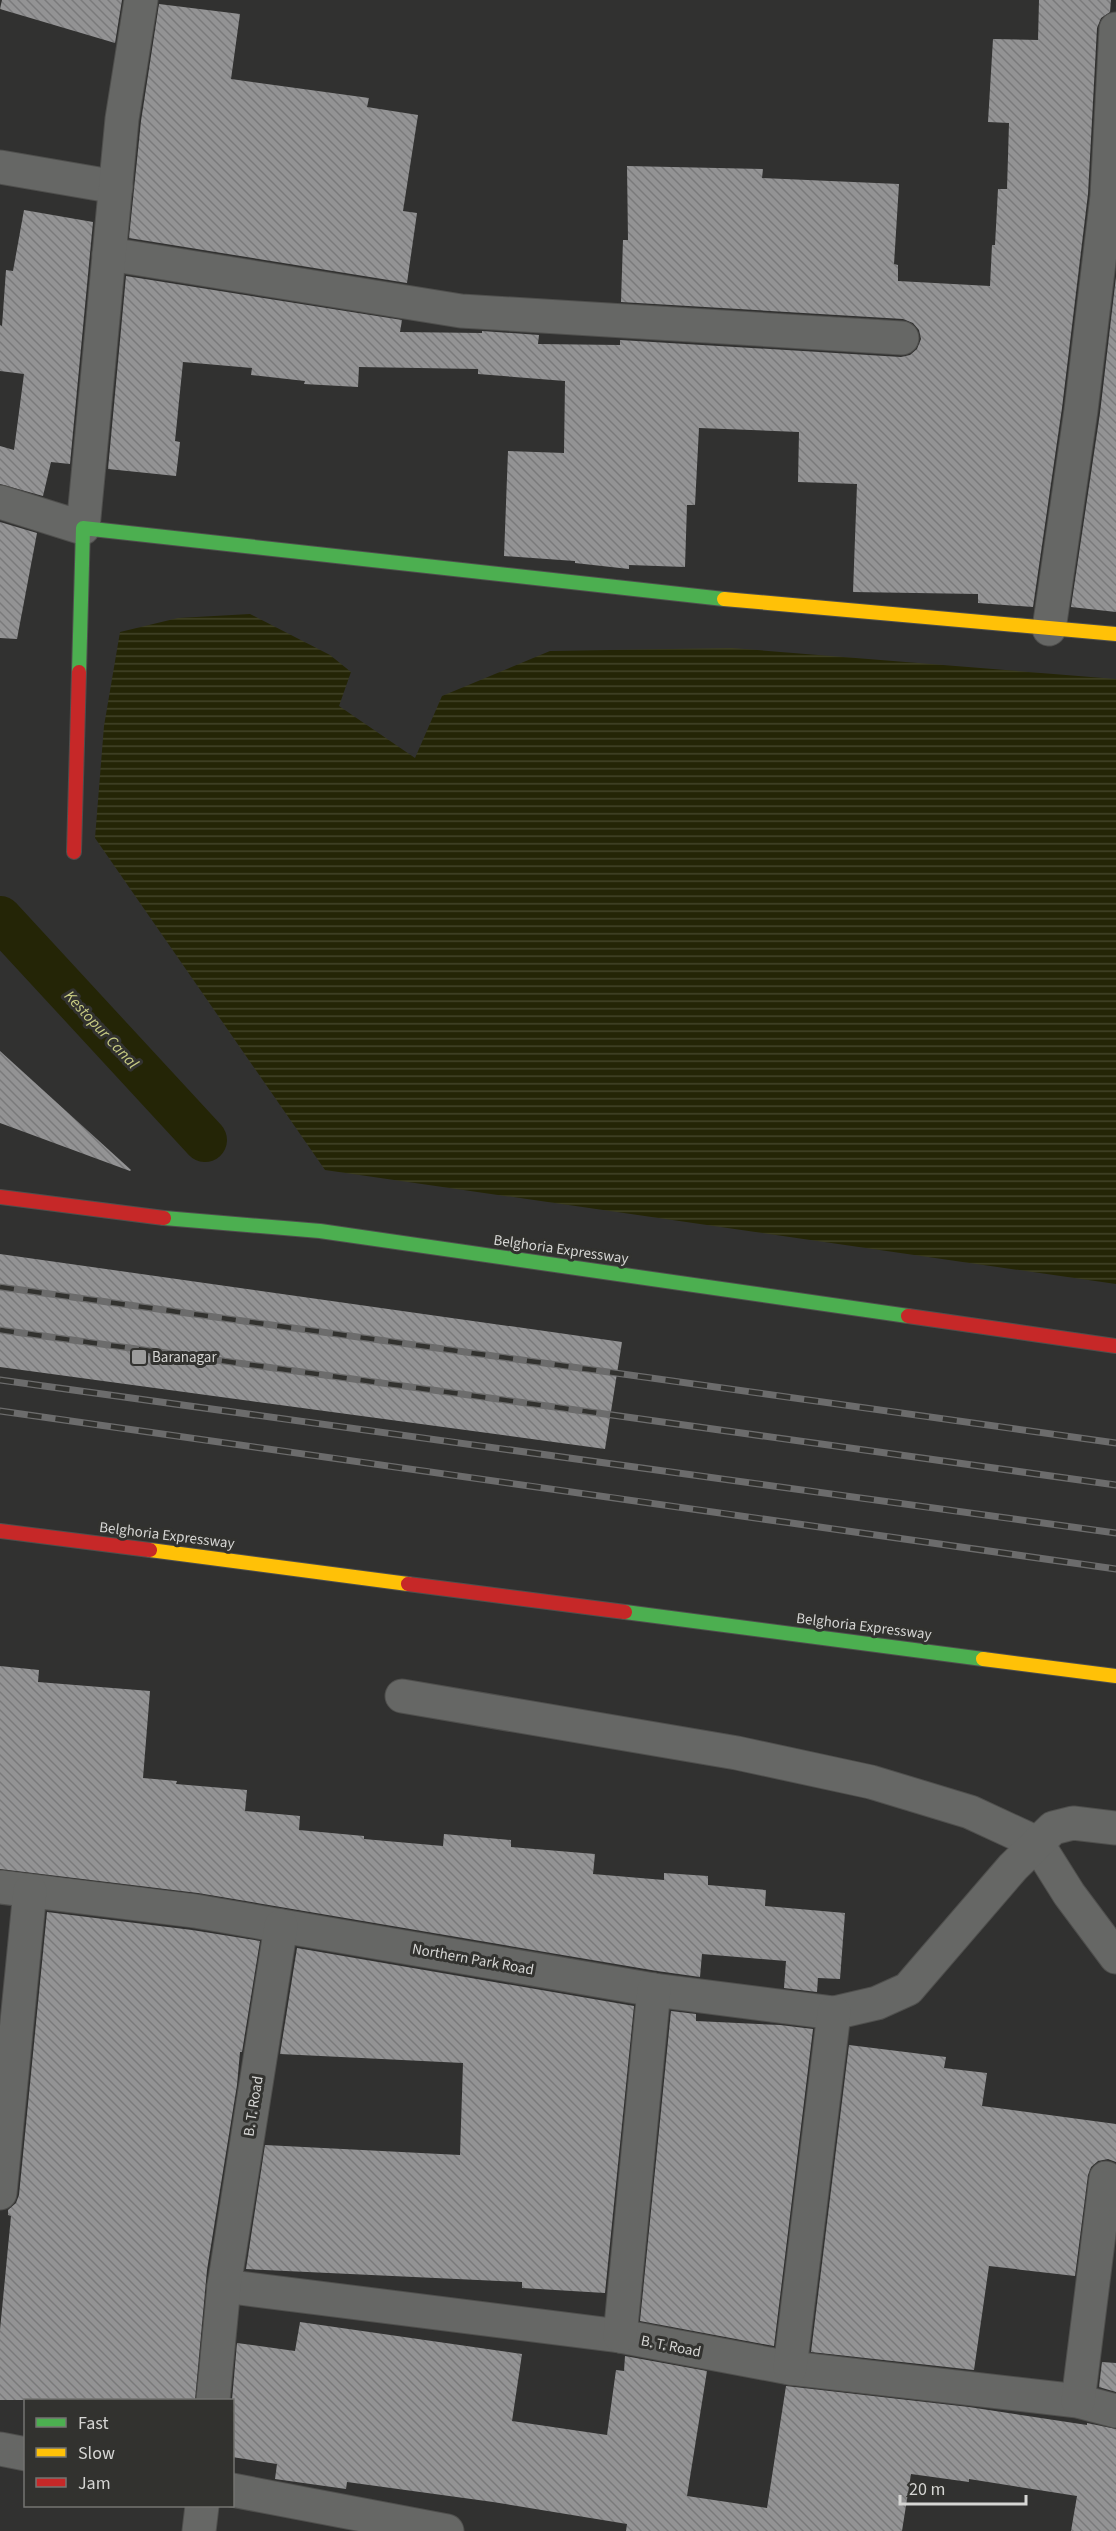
<svg xmlns="http://www.w3.org/2000/svg" width="1116" height="2531" viewBox="0 0 1116 2531" font-family="'Source Sans 3',sans-serif">
  <defs>
    <pattern id="water-rules" width="6" height="5" patternUnits="userSpaceOnUse" patternTransform="scale(1.5)"><rect width="6" height="5" fill="#242506"/><path d="M0 2.5h6" fill="none" stroke="#434429"/></pattern>
    <pattern id="building-back-hatch" width="6" height="6" patternUnits="userSpaceOnUse" patternTransform="scale(1.5)"><rect width="6" height="6" fill="#939394"/><path d="M-1 5l2 2M0 0l6 6M5-1l2 2" fill="none" stroke="#7a7a7b"/></pattern>
  </defs>
  <rect width="100%" height="100%" fill="#313130"/>
  <path fill="url(#water-rules)" d="M 250,614 L 330,655 L 351,672 L 339,706 L 415,758 L 442,696 L 550,651 L 732,648 L 1116,679 L 1116,1284 L 325,1170 L 95,838 L 104,726 L 120,632 L 178,618 Z"/>
  <g fill="none" stroke-linecap="round" stroke-linejoin="round">
    <path stroke="#242506" stroke-width="44" d="M 0,918 L 205,1140"/>
  </g>
  <g fill="url(#building-back-hatch)">
    <path d="M 2,0 L 122,0 L 115,43 L 0,9 Z"/>
    <path d="M 1039,0 L 1111,0 L 1110,12 L 1101,18 L 1097,28 L 1088,194 L 1062,408 L 1033,607 L 978,603 L 978,594 L 853,592 L 857,484 L 798,482 L 799,432 L 699,428 L 695,505 L 687,505 L 685,567 L 629,565 L 629,569 L 575,563 L 575,561 L 504,556 L 508,451 L 564,453 L 565,381 L 478,374 L 478,369 L 359,367 L 358,387 L 304,384 L 305,381 L 251,375 L 252,368 L 183,362 L 175,441 L 180,442 L 176,476 L 108,469 L 126,276 L 402,320 L 400,332 L 482,333 L 482,331 L 539,335 L 538,344 L 620,345 L 620,340 L 901,357 L 910,355 L 917,349 L 921,339 L 919,330 L 913,323 L 903,319 L 621,302 L 623,240 L 628,240 L 627,166 L 763,169 L 762,178 L 899,184 L 894,264 L 898,265 L 898,281 L 990,286 L 992,245 L 995,245 L 998,189 L 1007,189 L 1009,123 L 988,122 L 993,39 L 1038,40 Z"/>
    <path d="M 159,4 L 240,14 L 231,79 L 369,98 L 367,107 L 418,115 L 403,211 L 417,213 L 407,283 L 129,238 L 141,121 Z"/>
    <path d="M 24,210 L 93,222 L 70,464 L 51,462 L 43,496 L 0,484 L 0,446 L 14,450 L 24,374 L 0,371 L 0,325 L 2,326 L 6,270 L 13,271 Z"/>
    <path d="M 1116,277 L 1116,612 L 1071,607 L 1100,413 Z"/>
    <path d="M 0,522 L 37,533 L 17,639 L 0,638 Z"/>
    <path d="M 0,1051 L 131,1170 L 130,1171 L 0,1123 Z"/>
    <path d="M 0,1254 L 622,1342 L 605,1449 L 0,1367 Z"/>
    <path d="M 0,1666 L 39,1670 L 38,1682 L 150,1691 L 143,1778 L 177,1781 L 176,1784 L 247,1790 L 245,1811 L 300,1816 L 299,1830 L 364,1836 L 364,1839 L 443,1846 L 444,1834 L 511,1840 L 511,1847 L 595,1854 L 593,1874 L 664,1880 L 664,1873 L 708,1876 L 708,1885 L 766,1890 L 765,1906 L 845,1913 L 840,1979 L 818,1978 L 817,1992 L 784,1988 L 786,1961 L 702,1954 L 700,1977 L 657,1971 L 198,1893 L 0,1869 Z"/>
    <path d="M 47,1912 L 192,1930 L 260,1941 L 242,2052 L 240,2052 L 237,2085 L 207,2270 L 195,2400 L 0,2400 L 0,2330 L 11,2216 L 8,2215 L 8,2210 L 16,2203 L 19,2195 Z"/>
    <path d="M 297,1948 L 634,2006 L 605,2293 L 522,2288 L 522,2282 L 246,2269 L 265,2145 L 460,2155 L 463,2063 L 280,2054 Z"/>
    <path d="M 671,2011 L 696,2014 L 696,2021 L 780,2025 L 813,2029 L 774,2346 L 640,2321 Z"/>
    <path d="M 849,2045 L 946,2057 L 944,2068 L 987,2073 L 982,2106 L 1116,2124 L 1116,2162 L 1108,2159 L 1098,2161 L 1091,2167 L 1088,2175 L 1075,2276 L 989,2266 L 974,2370 L 811,2352 Z"/>
    <path d="M 300,2322 L 522,2354 L 512,2421 L 607,2435 L 616,2370 L 624,2371 L 625,2356 L 707,2371 L 687,2496 L 767,2508 L 786,2386 L 969,2407 L 1087,2425 L 1087,2423 L 1116,2429 L 1116,2531 L 1071,2531 L 1077,2496 L 969,2479 L 969,2482 L 911,2474 L 902,2531 L 626,2531 L 627,2524 L 493,2502 L 347,2482 L 346,2489 L 275,2479 L 277,2464 L 232,2457 L 232,2400 L 237,2343 L 295,2351 Z"/>
    <path d="M 1102,2362 L 1116,2363 L 1116,2392 L 1099,2387 Z"/>
  </g>
  <g fill="none" stroke-linecap="round" stroke-linejoin="round">
    <g stroke="#4f4f4d" stroke-width="35">
      <g id="street">
        <path d="M 0,167 L 116,187"/>
        <path d="M 109,254 L 461,311 L 902,338"/>
        <path d="M 0,502 L 83,528 L 122,119 L 141,0"/>
        <path d="M 1049,629 L 1081,410 L 1107,196 L 1116,29"/>
        <path d="M 402,1696 L 737,1753 L 871,1782 L 970,1812 L 1037,1843 L 1069,1894 L 1116,1957"/>
        <path d="M 0,1887 L 195,1911 L 654,1990 L 834,2013 L 877,2003 L 908,1989 L 1013,1867 L 1053,1828 L 1073,1823 L 1116,1828"/>
        <path d="M 0,2193 L 30,1891"/>
        <path d="M 224,2286 L 620,2336 L 790,2368 L 1078,2401 L 1116,2411"/>
        <path d="M 620,2336 L 654,1990"/>
        <path d="M 790,2368 L 834,2013"/>
        <path d="M 213,2400 L 224,2286 L 281,1926"/>
        <path d="M 1078,2401 L 1106,2178"/>
        <path d="M 0,2449 L 26,2454"/>
        <path d="M 232,2490 L 447,2531"/>
        <path d="M 199,2531 L 202,2506"/>
      </g>
    </g>
    <g stroke="#4f4f4d" stroke-width="16">
      <g id="fast">
        <path d="M 79,672 L 83,528 L 724,599"/>
        <path d="M 164,1218 L 320,1231 L 908,1316"/>
        <path d="M 625,1612 L 983,1659"/>
      </g>
    </g>
    <g stroke="#4f4f4d" stroke-width="16">
      <g id="slow">
        <path d="M 724,599 L 1116,634"/>
        <path d="M 150,1550 L 408,1584"/>
        <path d="M 983,1659 L 1116,1676"/>
      </g>
    </g>
    <g stroke="#4f4f4d" stroke-width="16">
      <g id="jam">
        <path d="M 74,852 L 79,672"/>
        <path d="M 0,1197 L 164,1218"/>
        <path d="M 908,1316 L 1116,1346"/>
        <path d="M 0,1531 L 150,1550"/>
        <path d="M 408,1584 L 625,1612"/>
      </g>
    </g>
    <use href="#street" stroke="#666765" stroke-width="33"/>
    <use href="#fast" stroke="#4caf50" stroke-width="14"/>
    <use href="#slow" stroke="#ffc107" stroke-width="14"/>
    <use href="#jam" stroke="#c62828" stroke-width="14"/>
    <g stroke="#6c6c6c" stroke-width="7">
      <g id="rail">
        <path d="M 0,1287 L 1116,1443"/>
        <path d="M 0,1330 L 1116,1485"/>
        <path d="M 0,1380 L 1116,1533"/>
        <path d="M 0,1411 L 1116,1569"/>
      </g>
    </g>
    <use href="#rail" stroke="#32322f" stroke-width="4.5" stroke-dasharray="14" stroke-linecap="butt"/>
  </g>
  <rect fill="#9c9c9b" stroke="#32322f" stroke-width="2" x="131" y="1349" width="16" height="16" rx="3"/>
  <g text-anchor="middle" stroke-width="6" stroke-linejoin="round" paint-order="stroke">
    <g font-size="15" fill="#d6d6d4" stroke="#32322f">
      <text transform="translate(561 1249) rotate(8)" y="5">Belghoria Expressway</text>
      <text transform="translate(167 1535) rotate(7)" y="5">Belghoria Expressway</text>
      <text transform="translate(864 1626) rotate(7)" y="5">Belghoria Expressway</text>
      <text transform="translate(473 1959) rotate(10)" y="5">Northern Park Road</text>
      <text transform="translate(253 2106) rotate(-81)" y="5">B. T. Road</text>
      <text transform="translate(671 2346) rotate(11)" y="5">B. T. Road</text>
    </g>
    <g font-size="15" fill="#d6d6d4" stroke="#32322f" text-anchor="start">
      <text x="152" y="1362">Baranagar</text>
    </g>
    <g font-size="16" font-style="italic" fill="#c8cc83" stroke="#32322f">
      <text transform="translate(102 1029) rotate(47)" y="6">Kestopur Canal</text>
    </g>
  </g>
  <rect x="24" y="2399" width="210" height="108" fill="#32322f" stroke="#747471" stroke-width="1.5"/>
  <rect x="36" y="2418" width="30" height="9" fill="#4caf50" stroke="#747471" stroke-width="1.5"/>
  <text x="78" y="2429" font-size="18" fill="#d6d6d4">Fast</text>
  <rect x="36" y="2448" width="30" height="9" fill="#ffc107" stroke="#747471" stroke-width="1.5"/>
  <text x="78" y="2459" font-size="18" fill="#d6d6d4">Slow</text>
  <rect x="36" y="2478" width="30" height="9" fill="#c62828" stroke="#747471" stroke-width="1.5"/>
  <text x="78" y="2489" font-size="18" fill="#d6d6d4">Jam</text>
  <path d="M900 2495v9h126v-9" fill="none" stroke="#d6d6d4" stroke-width="3"/>
  <text x="909" y="2495" font-size="18" fill="#d6d6d4" stroke="#32322f" stroke-width="4.5" paint-order="stroke">20 m</text>
</svg>
